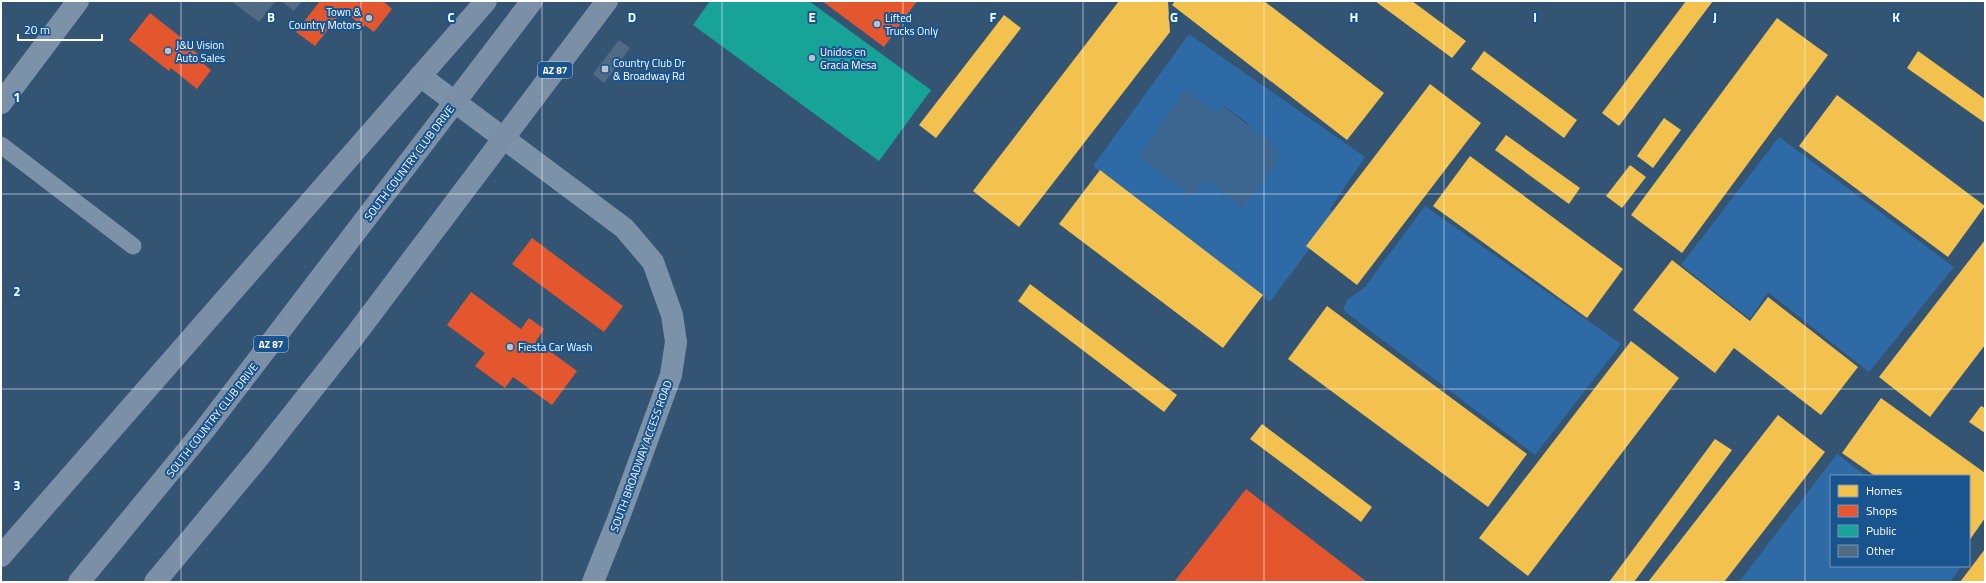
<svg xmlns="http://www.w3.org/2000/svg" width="1986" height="583" viewBox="0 0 1986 583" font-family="'Titillium Web',sans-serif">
  <rect width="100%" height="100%" fill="#345474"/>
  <g fill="#2d6aa6" fill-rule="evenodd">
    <path d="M 1189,34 L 1365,157 L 1330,209 L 1335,214 L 1270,302 L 1093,166 ZM 1224,106 L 1247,123 L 1250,128 L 1243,208 L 1205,179 L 1191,196 L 1214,112 L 1218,113 Z"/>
    <path d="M 1779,137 L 1954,267 L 1869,372 L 1768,292 L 1750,319 L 1681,265 Z"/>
    <path d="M 1425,206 L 1621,344 L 1535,455 L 1343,310 L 1347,300 L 1364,288 Z"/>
    <path d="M 1837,454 L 1866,476 L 1831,476 L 1831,566 L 1962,566 L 1950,582 L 1739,582 Z"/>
  </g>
  <path fill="#3d6790" d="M 1186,89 L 1217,113 L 1223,106 L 1276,147 L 1278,161 L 1243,208 L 1205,179 L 1191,196 L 1139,156 Z"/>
  <g fill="#f2c14e">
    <path d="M 1119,1 L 1168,1 L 1170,32 L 1019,227 L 973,191 Z"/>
    <path d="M 1175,1 L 1264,1 L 1384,93 L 1347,140 L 1172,5 Z"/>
    <path d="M 1375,1 L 1412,1 L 1466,41 L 1452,58 Z"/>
    <path d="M 1686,1 L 1713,1 L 1619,126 L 1602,113 Z"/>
    <path d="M 1004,15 L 1021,28 L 936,138 L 919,125 Z"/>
    <path d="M 1777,18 L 1828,55 L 1682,253 L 1631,215 Z"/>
    <path d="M 1484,51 L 1577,120 L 1564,138 L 1471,69 Z"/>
    <path d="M 1918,51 L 1985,99 L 1985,123 L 1907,68 Z"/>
    <path d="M 1430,84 L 1481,123 L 1357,285 L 1306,246 Z"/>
    <path d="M 1837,95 L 1985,206 L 1948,257 L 1799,146 Z"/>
    <path d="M 1664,118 L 1681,130 L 1653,168 L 1637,156 Z"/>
    <path d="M 1506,135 L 1580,188 L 1569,204 L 1495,150 Z"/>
    <path d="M 1470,156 L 1623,269 L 1587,318 L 1433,206 Z"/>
    <path d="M 1630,165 L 1646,177 L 1622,208 L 1606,196 Z"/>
    <path d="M 1100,170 L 1263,295 L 1223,348 L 1059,224 Z"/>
    <path d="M 1985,240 L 1985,345 L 1930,417 L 1879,377 Z"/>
    <path d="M 1672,260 L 1750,321 L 1768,297 L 1858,367 L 1821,415 L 1734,348 L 1715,373 L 1633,310 Z"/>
    <path d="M 1030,284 L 1177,395 L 1164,412 L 1018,301 Z"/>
    <path d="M 1327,306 L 1527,454 L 1488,507 L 1288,359 Z"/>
    <path d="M 1631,341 L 1679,378 L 1528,576 L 1479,538 Z"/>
    <path d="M 1881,398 L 1985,473 L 1985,518 L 1969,541 L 1969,476 L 1875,476 L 1842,453 Z"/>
    <path d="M 1981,406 L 1985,408 L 1985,433 L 1969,422 Z"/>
    <path d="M 1778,415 L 1825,452 L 1724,582 L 1648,582 Z"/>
    <path d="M 1262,424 L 1372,507 L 1361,522 L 1250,439 Z"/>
    <path d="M 1715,439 L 1732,450 L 1634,582 L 1609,582 Z"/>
    <path d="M 1985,549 L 1985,582 L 1960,582 Z"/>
  </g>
  <g fill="#e4572e">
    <path d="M 320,1 L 383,1 L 392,9 L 374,32 L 365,25 L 363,27 L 343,10 L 315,46 L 296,32 Z"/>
    <path d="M 822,1 L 917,1 L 884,47 Z"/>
    <path d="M 150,13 L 192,46 L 190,48 L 198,54 L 194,56 L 211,70 L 197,89 L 171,68 L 169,71 L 129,40 Z"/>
    <path d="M 532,238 L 623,306 L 604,332 L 512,264 Z"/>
    <path d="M 471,292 L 521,329 L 529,318 L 544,329 L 536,341 L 577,371 L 552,405 L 513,377 L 505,388 L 475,366 L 485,353 L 447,325 Z"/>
    <path d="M 1246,489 L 1367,582 L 1174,582 Z"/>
  </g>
  <path fill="#17a398" d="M 710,1 L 809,1 L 931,90 L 879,161 L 693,25 Z"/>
  <g fill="#516b84">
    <path d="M 231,1 L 273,1 L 275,2 L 259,22 Z"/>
    <path d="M 281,1 L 302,1 L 294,11 Z"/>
    <path d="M 619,40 L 630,48 L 604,83 L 593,74 Z"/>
  </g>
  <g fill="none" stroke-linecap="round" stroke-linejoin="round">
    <path stroke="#7b92a8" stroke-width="17" d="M 1,145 L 133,246"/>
    <g stroke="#7b92a8" stroke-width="22">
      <path d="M 420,76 L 624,228 L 653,262 L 672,315 L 676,342 L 671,375 L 619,517 L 593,582"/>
      <path d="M 1,103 L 78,1"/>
    </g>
    <g stroke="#7b90a7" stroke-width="22">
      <path d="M 1,556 L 486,1"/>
      <path d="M 79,582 L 205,429 L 532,1"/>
      <path d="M 155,582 L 259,457 L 353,338 L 607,1"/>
    </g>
  </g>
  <path fill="none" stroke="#fff" stroke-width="1" stroke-opacity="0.55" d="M 181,1 L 181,582M 361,1 L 361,582M 542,1 L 542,582M 722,1 L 722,582M 903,1 L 903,582M 1083,1 L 1083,582M 1264,1 L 1264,582M 1444,1 L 1444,582M 1625,1 L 1625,582M 1805,1 L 1805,582M 1,194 L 1985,194M 1,389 L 1985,389"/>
  <g fill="#b8c3ce" stroke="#19548f" stroke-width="1.5">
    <circle cx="369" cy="18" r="4"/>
    <circle cx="877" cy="24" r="4"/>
    <circle cx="168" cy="51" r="4"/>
    <circle cx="812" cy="58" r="4"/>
    <rect x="601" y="65" width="8" height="8" rx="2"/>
    <circle cx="510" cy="347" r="4"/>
  </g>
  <g text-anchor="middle" stroke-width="4" stroke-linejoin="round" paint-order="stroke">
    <g fill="#19548f" stroke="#baccdd" stroke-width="1">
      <rect x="538" y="62" width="34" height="16" rx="3"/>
      <rect x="254" y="336" width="34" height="16" rx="3"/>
    </g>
    <g font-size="10" font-weight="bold" fill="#fff">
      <text x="555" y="74">AZ 87</text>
      <text x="271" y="348">AZ 87</text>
    </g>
    <g font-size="11" fill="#fff" stroke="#19548f" text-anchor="start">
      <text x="361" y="16" text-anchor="end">Town &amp;<tspan x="361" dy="13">Country Motors</tspan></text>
      <text x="885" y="22">Lifted<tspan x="885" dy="13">Trucks Only</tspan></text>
      <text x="176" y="49">J&amp;U Vision<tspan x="176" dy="13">Auto Sales</tspan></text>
      <text x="820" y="56">Unidos en<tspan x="820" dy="13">Gracia Mesa</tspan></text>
      <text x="613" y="67">Country Club Dr<tspan x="613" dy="13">&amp; Broadway Rd</tspan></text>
      <text x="518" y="351">Fiesta Car Wash</text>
    </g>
    <g font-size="11" fill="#fff" stroke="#19548f">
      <text transform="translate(409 163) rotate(-53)" y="4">SOUTH COUNTRY CLUB DRIVE</text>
      <text transform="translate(212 420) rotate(-52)" y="4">SOUTH COUNTRY CLUB DRIVE</text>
      <text transform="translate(641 456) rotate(-70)" y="4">SOUTH BROADWAY ACCESS ROAD</text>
    </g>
  </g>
  <g font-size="13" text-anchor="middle" font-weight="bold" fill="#fff" stroke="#19548f" stroke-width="4" stroke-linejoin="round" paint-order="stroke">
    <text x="271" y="22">B</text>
    <text x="451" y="22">C</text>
    <text x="632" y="22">D</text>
    <text x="812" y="22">E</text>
    <text x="993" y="22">F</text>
    <text x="1174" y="22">G</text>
    <text x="1354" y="22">H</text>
    <text x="1535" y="22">I</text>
    <text x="1715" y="22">J</text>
    <text x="1896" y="22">K</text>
    <text x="17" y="102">1</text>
    <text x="17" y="296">2</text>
    <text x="17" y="490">3</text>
  </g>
  <rect width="1986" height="583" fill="none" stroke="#ffffff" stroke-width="4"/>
  <rect x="1830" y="475" width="140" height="92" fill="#19548f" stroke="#7598bc"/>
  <rect x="1838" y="485" width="20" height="12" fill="#f2c14e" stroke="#7598bc"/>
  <text x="1866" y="495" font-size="12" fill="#ffffff">Homes</text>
  <rect x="1838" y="505" width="20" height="12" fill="#e4572e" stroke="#7598bc"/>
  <text x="1866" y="515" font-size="12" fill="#ffffff">Shops</text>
  <rect x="1838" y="525" width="20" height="12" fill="#17a398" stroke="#7598bc"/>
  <text x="1866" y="535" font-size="12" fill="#ffffff">Public</text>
  <rect x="1838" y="545" width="20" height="12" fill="#516b84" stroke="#7598bc"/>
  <text x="1866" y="555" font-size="12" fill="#ffffff">Other</text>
  <path d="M18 34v6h84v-6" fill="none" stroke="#ffffff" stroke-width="2"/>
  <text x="24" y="34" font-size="12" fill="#ffffff" stroke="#19548f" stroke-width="3" paint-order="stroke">20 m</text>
</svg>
